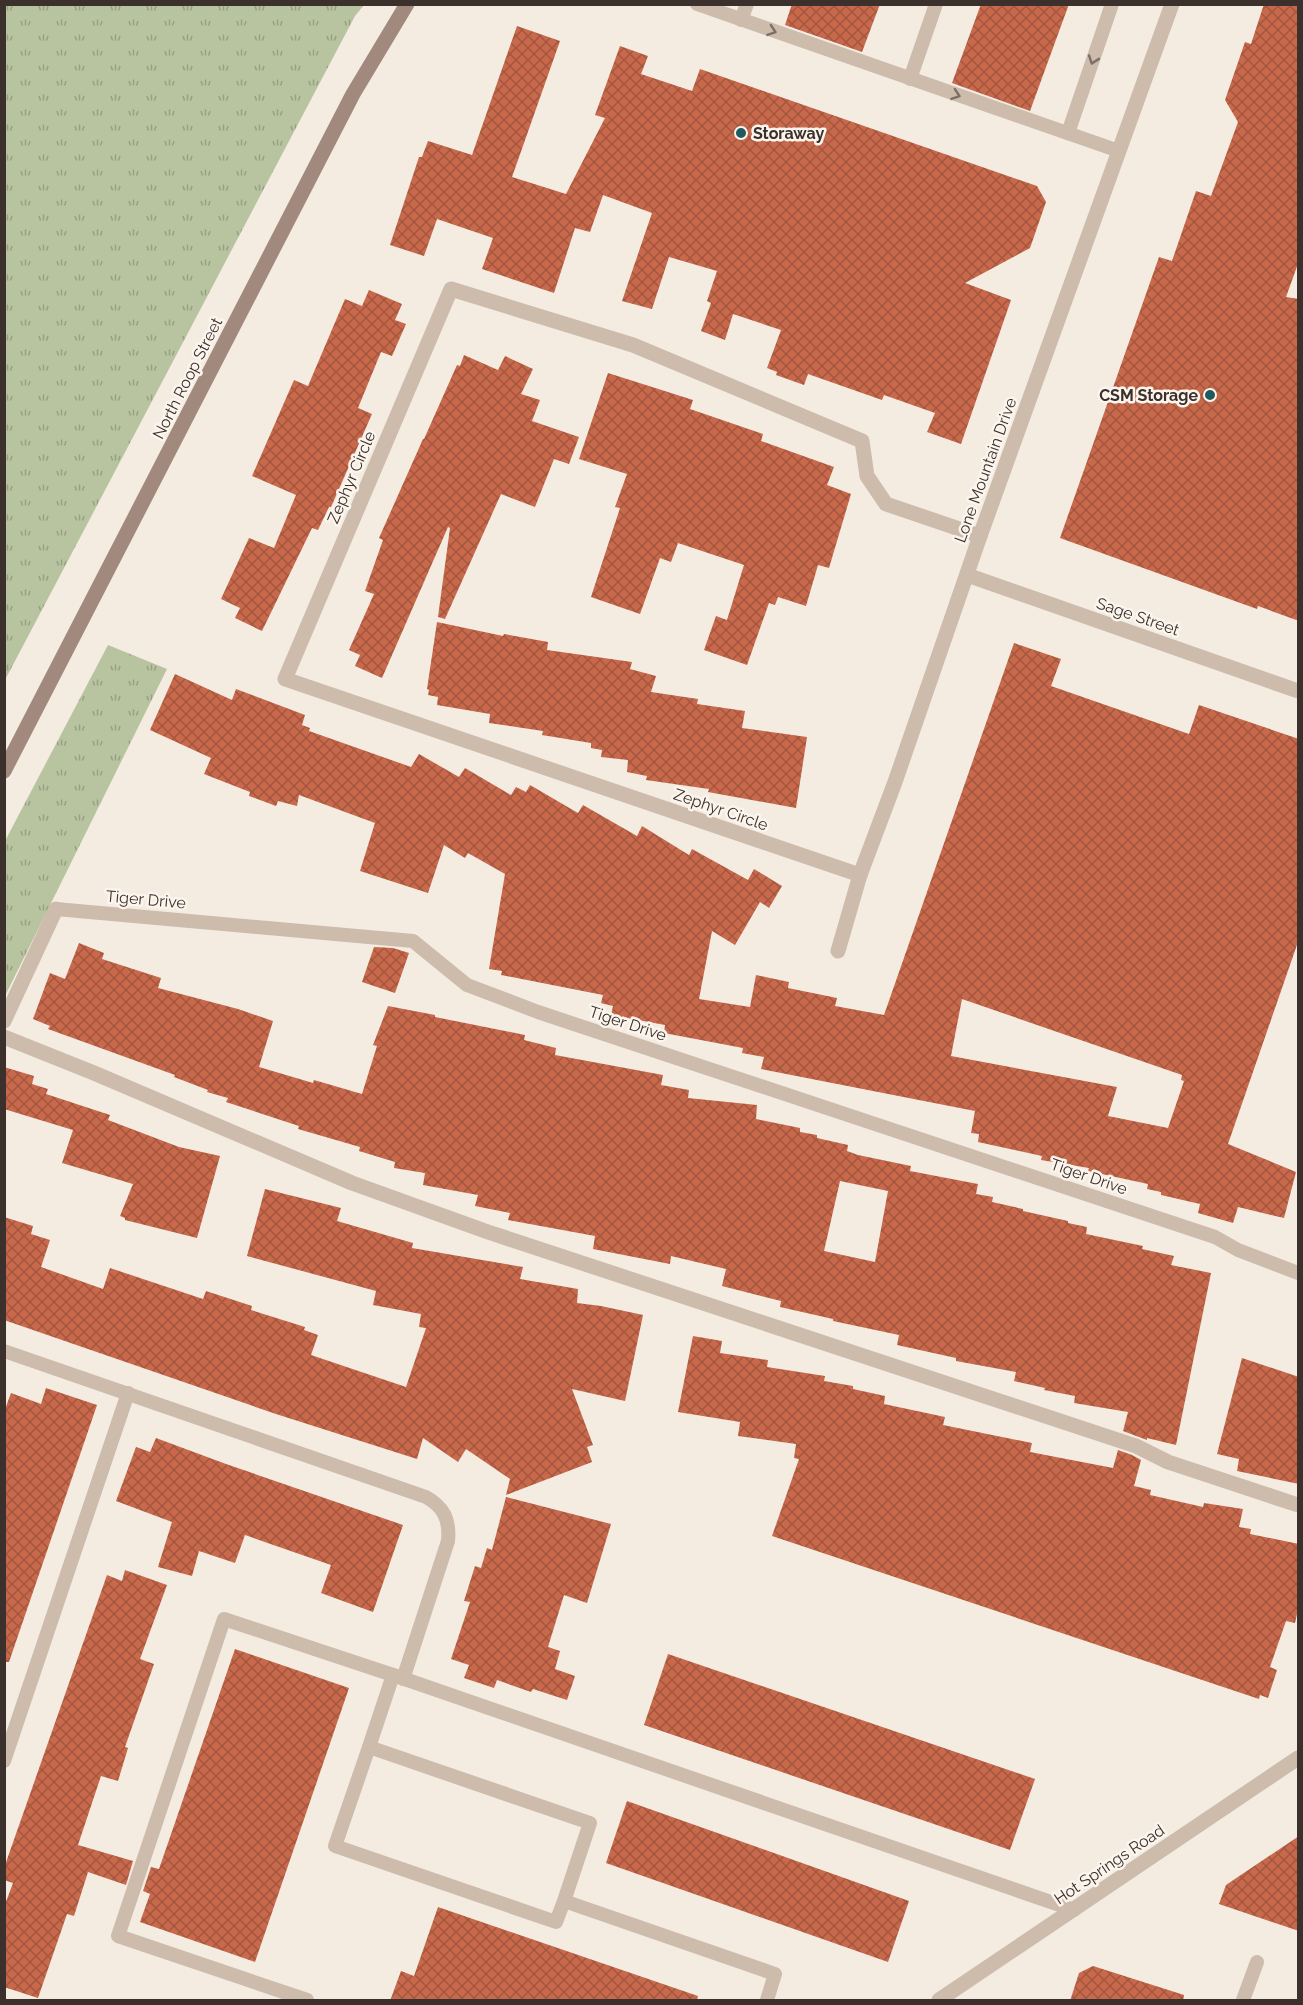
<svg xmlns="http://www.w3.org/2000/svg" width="1303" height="2005" viewBox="0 0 1303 2005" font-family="Raleway,sans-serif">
  <defs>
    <pattern id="grass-tufts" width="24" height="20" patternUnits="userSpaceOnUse" patternTransform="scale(1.5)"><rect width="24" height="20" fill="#b8c4a0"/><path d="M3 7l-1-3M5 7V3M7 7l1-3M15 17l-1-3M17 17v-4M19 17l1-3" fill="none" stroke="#97a083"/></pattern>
    <pattern id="building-cross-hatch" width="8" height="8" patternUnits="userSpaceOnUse" patternTransform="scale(1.5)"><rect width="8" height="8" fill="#c8694b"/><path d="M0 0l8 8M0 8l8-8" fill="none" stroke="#a4573f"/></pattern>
  </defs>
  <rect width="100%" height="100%" fill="#f4ebe1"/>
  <g fill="url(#grass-tufts)">
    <path d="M 5,4 L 364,5 L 355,16 L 5,680 Z"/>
    <path d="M 108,645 L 167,669 L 5,996 L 5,841 Z"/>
  </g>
  <g fill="url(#building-cross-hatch)" fill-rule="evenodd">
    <path d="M 792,4 L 880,4 L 862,52 L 785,25 Z"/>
    <path d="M 981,4 L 1069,4 L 1030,111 L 952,83 Z"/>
    <path d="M 1264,4 L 1299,4 L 1299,261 L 1286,297 L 1299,299 L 1299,621 L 1258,606 L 1257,609 L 1060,538 L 1159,257 L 1172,261 L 1196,191 L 1211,196 L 1238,122 L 1225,100 L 1245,42 L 1251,44 Z"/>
    <path d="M 517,26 L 560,41 L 512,177 L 566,194 L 605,118 L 595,115 L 620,46 L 648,56 L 641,74 L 692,91 L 700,69 L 1037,186 L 1046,202 L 1030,248 L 965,283 L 1011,300 L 961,444 L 927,432 L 935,413 L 884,395 L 882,400 L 808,374 L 804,385 L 776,375 L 777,372 L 767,368 L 781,330 L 733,314 L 725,340 L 701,331 L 711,303 L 707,301 L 717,271 L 669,257 L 652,309 L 622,301 L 652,213 L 603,195 L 590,232 L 575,228 L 554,293 L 482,269 L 493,238 L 437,219 L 424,256 L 390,245 L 419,157 L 422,157 L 428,141 L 472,155 Z"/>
    <path d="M 369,290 L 402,304 L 395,320 L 406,324 L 392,356 L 381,352 L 358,408 L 372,414 L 331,507 L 329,507 L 318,530 L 312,528 L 262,631 L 235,618 L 240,608 L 221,599 L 249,538 L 274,548 L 296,495 L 252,476 L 294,380 L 308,386 L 345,299 L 362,306 Z"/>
    <path d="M 464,355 L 498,370 L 505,356 L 533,369 L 521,394 L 540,400 L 532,421 L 579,437 L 569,464 L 554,459 L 535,507 L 501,494 L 445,619 L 438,617 L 450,528 L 448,527 L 382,678 L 355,666 L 360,655 L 349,650 L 374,594 L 365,591 L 383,540 L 379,538 L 423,439 L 424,439 L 457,365 L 460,366 Z"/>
    <path d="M 608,373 L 693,400 L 690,409 L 763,434 L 761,441 L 834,467 L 827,485 L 851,494 L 829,568 L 818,565 L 806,606 L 778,597 L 775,605 L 769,603 L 747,665 L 704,650 L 716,616 L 727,620 L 744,565 L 678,543 L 671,562 L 660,558 L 640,614 L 591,597 L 620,508 L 615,507 L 627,474 L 579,459 Z"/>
    <path d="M 437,622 L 503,636 L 504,634 L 548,642 L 547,650 L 632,662 L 630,669 L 656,676 L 651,692 L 698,699 L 697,704 L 745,711 L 742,728 L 807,737 L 796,808 L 708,792 L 709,789 L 646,780 L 647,776 L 627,772 L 628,760 L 601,757 L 602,750 L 591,748 L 591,743 L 542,735 L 543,731 L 489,723 L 490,714 L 437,705 L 438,697 L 428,695 L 429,690 L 427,689 Z"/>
    <path d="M 1014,643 L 1061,659 L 1051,686 L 1189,734 L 1199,705 L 1299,739 L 1299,939 L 1228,1144 L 1296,1172 L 1284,1218 L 1238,1207 L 1233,1223 L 1198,1213 L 1200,1204 L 1161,1195 L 1161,1192 L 1147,1189 L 1148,1184 L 1088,1171 L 1089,1168 L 1041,1160 L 1042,1156 L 978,1142 L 979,1134 L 971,1133 L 975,1111 L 761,1069 L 764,1057 L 742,1053 L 743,1048 L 664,1033 L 665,1025 L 611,1015 L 613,1006 L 601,1003 L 603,995 L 501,975 L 502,971 L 489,969 L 505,874 L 468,853 L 465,858 L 444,845 L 428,893 L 360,871 L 375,823 L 299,795 L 297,806 L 278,801 L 276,806 L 249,796 L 250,792 L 204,774 L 211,758 L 150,730 L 175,674 L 232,700 L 236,689 L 305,715 L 302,725 L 310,728 L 309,731 L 411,767 L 419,754 L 459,777 L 465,768 L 511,795 L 516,787 L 526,792 L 530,785 L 578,813 L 583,805 L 637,836 L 642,826 L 689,855 L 692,849 L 748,880 L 754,869 L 782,886 L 769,908 L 760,902 L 735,945 L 712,931 L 699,999 L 750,1007 L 756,975 L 789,982 L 788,988 L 837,998 L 835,1006 L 884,1015 ZM 962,999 L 1182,1075 L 1181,1080 L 1184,1081 L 1168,1128 L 1108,1116 L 1117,1087 L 951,1056 Z"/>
    <path d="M 79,943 L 104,953 L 102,959 L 161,978 L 158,988 L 238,1009 L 273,1021 L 259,1067 L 313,1083 L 314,1080 L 362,1094 L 377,1046 L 373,1045 L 388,1006 L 435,1015 L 435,1017 L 525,1035 L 524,1040 L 556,1048 L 555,1055 L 663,1075 L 661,1085 L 689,1090 L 688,1098 L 757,1105 L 756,1119 L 800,1128 L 800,1132 L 817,1135 L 817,1138 L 848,1145 L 847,1151 L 858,1155 L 911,1166 L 910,1171 L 978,1184 L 976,1194 L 993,1197 L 992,1202 L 1023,1209 L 1023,1211 L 1068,1221 L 1068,1223 L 1087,1227 L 1086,1234 L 1143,1246 L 1142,1249 L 1174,1256 L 1171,1265 L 1211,1273 L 1176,1445 L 1147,1438 L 1147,1440 L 1123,1431 L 1128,1412 L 1074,1403 L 1075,1396 L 1044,1390 L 1045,1388 L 1014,1381 L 1016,1372 L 956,1361 L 956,1358 L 897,1345 L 899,1335 L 833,1321 L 833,1319 L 780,1307 L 781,1301 L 722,1286 L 726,1269 L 671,1256 L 670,1264 L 593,1249 L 595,1236 L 508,1220 L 510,1213 L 475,1206 L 478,1195 L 423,1185 L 425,1173 L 394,1168 L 395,1162 L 359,1151 L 360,1147 L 298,1129 L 299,1126 L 226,1102 L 228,1098 L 207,1092 L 208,1090 L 174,1077 L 175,1075 L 48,1029 L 50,1026 L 33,1019 L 50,973 L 65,979 ZM 840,1181 L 888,1191 L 875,1262 L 824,1251 Z"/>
    <path d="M 374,947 L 393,948 L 409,953 L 395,993 L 362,982 Z"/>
    <path d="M 4,1067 L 34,1076 L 32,1084 L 48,1089 L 46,1094 L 110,1115 L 108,1120 L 179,1147 L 220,1156 L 197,1238 L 125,1220 L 125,1218 L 120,1216 L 133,1184 L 62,1163 L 73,1130 L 4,1109 Z"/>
    <path d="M 265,1189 L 341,1208 L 337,1221 L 413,1243 L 412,1248 L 523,1267 L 520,1279 L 578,1289 L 577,1303 L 601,1306 L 643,1315 L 625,1401 L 572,1389 L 593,1445 L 587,1447 L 592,1462 L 506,1495 L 510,1479 L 466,1449 L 458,1462 L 423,1438 L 417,1459 L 276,1414 L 4,1320 L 4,1217 L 33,1226 L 31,1234 L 50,1240 L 41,1267 L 103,1289 L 110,1268 L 203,1299 L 206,1291 L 252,1306 L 251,1310 L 305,1327 L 304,1330 L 318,1335 L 311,1355 L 406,1387 L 426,1328 L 419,1327 L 421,1314 L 373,1305 L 376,1291 L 247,1256 Z"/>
    <path d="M 693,1336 L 722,1341 L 720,1353 L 768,1360 L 767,1367 L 825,1376 L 824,1381 L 853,1386 L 853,1389 L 885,1396 L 884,1404 L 945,1417 L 943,1425 L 1032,1443 L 1030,1452 L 1113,1468 L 1118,1450 L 1132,1455 L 1141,1460 L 1134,1486 L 1151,1490 L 1150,1495 L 1203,1507 L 1204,1503 L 1243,1509 L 1239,1527 L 1251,1529 L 1250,1534 L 1299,1544 L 1299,1605 L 1295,1623 L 1286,1621 L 1270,1667 L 1277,1670 L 1268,1698 L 1260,1695 L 1259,1699 L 772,1536 L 799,1459 L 794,1458 L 796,1444 L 738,1436 L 740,1422 L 678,1412 Z"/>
    <path d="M 1242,1358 L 1299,1377 L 1299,1484 L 1237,1471 L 1239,1459 L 1217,1454 Z"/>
    <path d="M 46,1388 L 97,1405 L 9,1662 L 4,1662 L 4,1412 L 11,1393 L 41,1404 Z"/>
    <path d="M 156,1438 L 226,1464 L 403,1525 L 373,1612 L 321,1593 L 331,1565 L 245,1535 L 235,1563 L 199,1551 L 192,1576 L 158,1567 L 172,1522 L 116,1501 L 136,1447 L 150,1452 Z"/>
    <path d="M 506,1497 L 611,1524 L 587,1603 L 564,1595 L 548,1647 L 560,1651 L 555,1669 L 575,1676 L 567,1700 L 533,1689 L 531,1692 L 497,1680 L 494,1688 L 464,1678 L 469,1665 L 451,1659 L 470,1602 L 464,1601 L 475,1566 L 481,1568 L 487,1548 L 492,1550 Z"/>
    <path d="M 125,1570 L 167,1585 L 140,1659 L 154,1664 L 125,1747 L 128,1748 L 118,1781 L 101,1776 L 78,1845 L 133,1861 L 126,1885 L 88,1872 L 74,1916 L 67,1914 L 38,1998 L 4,1987 L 4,1907 L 13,1883 L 4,1880 L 4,1868 L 107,1575 L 122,1581 Z"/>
    <path d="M 235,1649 L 349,1688 L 255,1962 L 140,1922 L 150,1894 L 143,1891 L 151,1867 L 159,1869 Z"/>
    <path d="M 668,1654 L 1035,1779 L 1010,1850 L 644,1725 Z"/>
    <path d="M 627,1801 L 909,1901 L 888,1962 L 606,1863 Z"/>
    <path d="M 1299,1836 L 1299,1931 L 1219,1904 L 1226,1885 Z"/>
    <path d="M 438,1907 L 698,1996 L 697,2001 L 390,2001 L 401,1971 L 414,1976 Z"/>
    <path d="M 1093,1966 L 1184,1995 L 1183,2001 L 1070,2001 L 1079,1973 Z"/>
  </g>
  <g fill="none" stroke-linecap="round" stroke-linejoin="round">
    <g stroke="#cdbbac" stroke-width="14">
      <path d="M 697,4 L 1119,151"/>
      <path d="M 741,20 L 747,4"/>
      <path d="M 910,79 L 936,4"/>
      <path d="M 1068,133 L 1112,4"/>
      <path d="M 56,909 L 413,941 L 467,985 L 538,1012 L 1215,1237 L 1238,1250 L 1298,1273"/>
      <path d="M 4,1351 L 426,1497 C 444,1507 450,1520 448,1541 L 403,1679"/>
      <path d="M 369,1747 L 393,1675"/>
      <path d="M 4,1761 L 128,1393"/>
      <path d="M 564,1901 L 556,1922 L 335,1846 L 369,1747 L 590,1823 L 564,1901 L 775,1974 L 767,2000"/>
      <path d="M 307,2000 L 118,1936 L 224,1619 L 393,1675 L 1074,1910"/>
      <path d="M 1243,2000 L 1257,1962"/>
    </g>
    <g stroke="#cdbbac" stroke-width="15">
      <path d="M 967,575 L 1298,691"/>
      <path d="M 860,875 L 285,679 L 451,289 L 633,345 L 862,441 L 867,476 L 886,504 L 980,536"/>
      <path d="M 838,951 L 860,875 L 895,782 L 980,536 L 1172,4"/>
      <path d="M 4,1021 L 56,909"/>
      <path d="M 4,1037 L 94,1073 L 352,1183 L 488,1232 L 1136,1446 L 1168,1462 L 1298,1505"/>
    </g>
    <path stroke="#cdbbac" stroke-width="15" d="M 939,2000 L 1298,1758"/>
    <path stroke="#a18a7d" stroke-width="15" d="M 4,771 L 353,94 L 407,4"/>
  </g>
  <defs><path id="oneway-chevron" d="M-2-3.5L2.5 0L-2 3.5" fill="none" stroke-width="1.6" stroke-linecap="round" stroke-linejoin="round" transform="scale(1.5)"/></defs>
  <g stroke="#7d6f65">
    <use href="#oneway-chevron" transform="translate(772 31) rotate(19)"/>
    <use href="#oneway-chevron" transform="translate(1093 60) rotate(109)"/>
    <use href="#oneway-chevron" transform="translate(956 95) rotate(19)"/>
  </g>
  <g fill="#1f5a5e" stroke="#fbf5ee" stroke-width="2">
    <circle cx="741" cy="133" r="6"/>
    <circle cx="1210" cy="395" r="6"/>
  </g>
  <g text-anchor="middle" stroke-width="5" stroke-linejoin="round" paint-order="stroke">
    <g font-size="16" font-weight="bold" fill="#3b302b" stroke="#fbf5ee" text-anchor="start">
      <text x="753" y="139">Storaway</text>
      <text x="1198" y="401" text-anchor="end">CSM Storage</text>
    </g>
    <g font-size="16" fill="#3b302b" stroke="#fbf5ee">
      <text transform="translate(187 378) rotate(-63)" y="6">North Roop Street</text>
      <text transform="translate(985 470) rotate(-70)" y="6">Lone Mountain Drive</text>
      <text transform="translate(351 477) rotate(-67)" y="6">Zephyr Circle</text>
      <text transform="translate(1138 616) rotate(19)" y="6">Sage Street</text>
      <text transform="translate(721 809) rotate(19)" y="6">Zephyr Circle</text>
      <text transform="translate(146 899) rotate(5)" y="6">Tiger Drive</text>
      <text transform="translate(628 1023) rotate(18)" y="6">Tiger Drive</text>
      <text transform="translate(1089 1176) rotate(19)" y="6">Tiger Drive</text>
      <text transform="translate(1109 1864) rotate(-34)" y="6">Hot Springs Road</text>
    </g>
  </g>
  <rect width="1303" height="2005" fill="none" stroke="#3b302b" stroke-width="12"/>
</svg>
